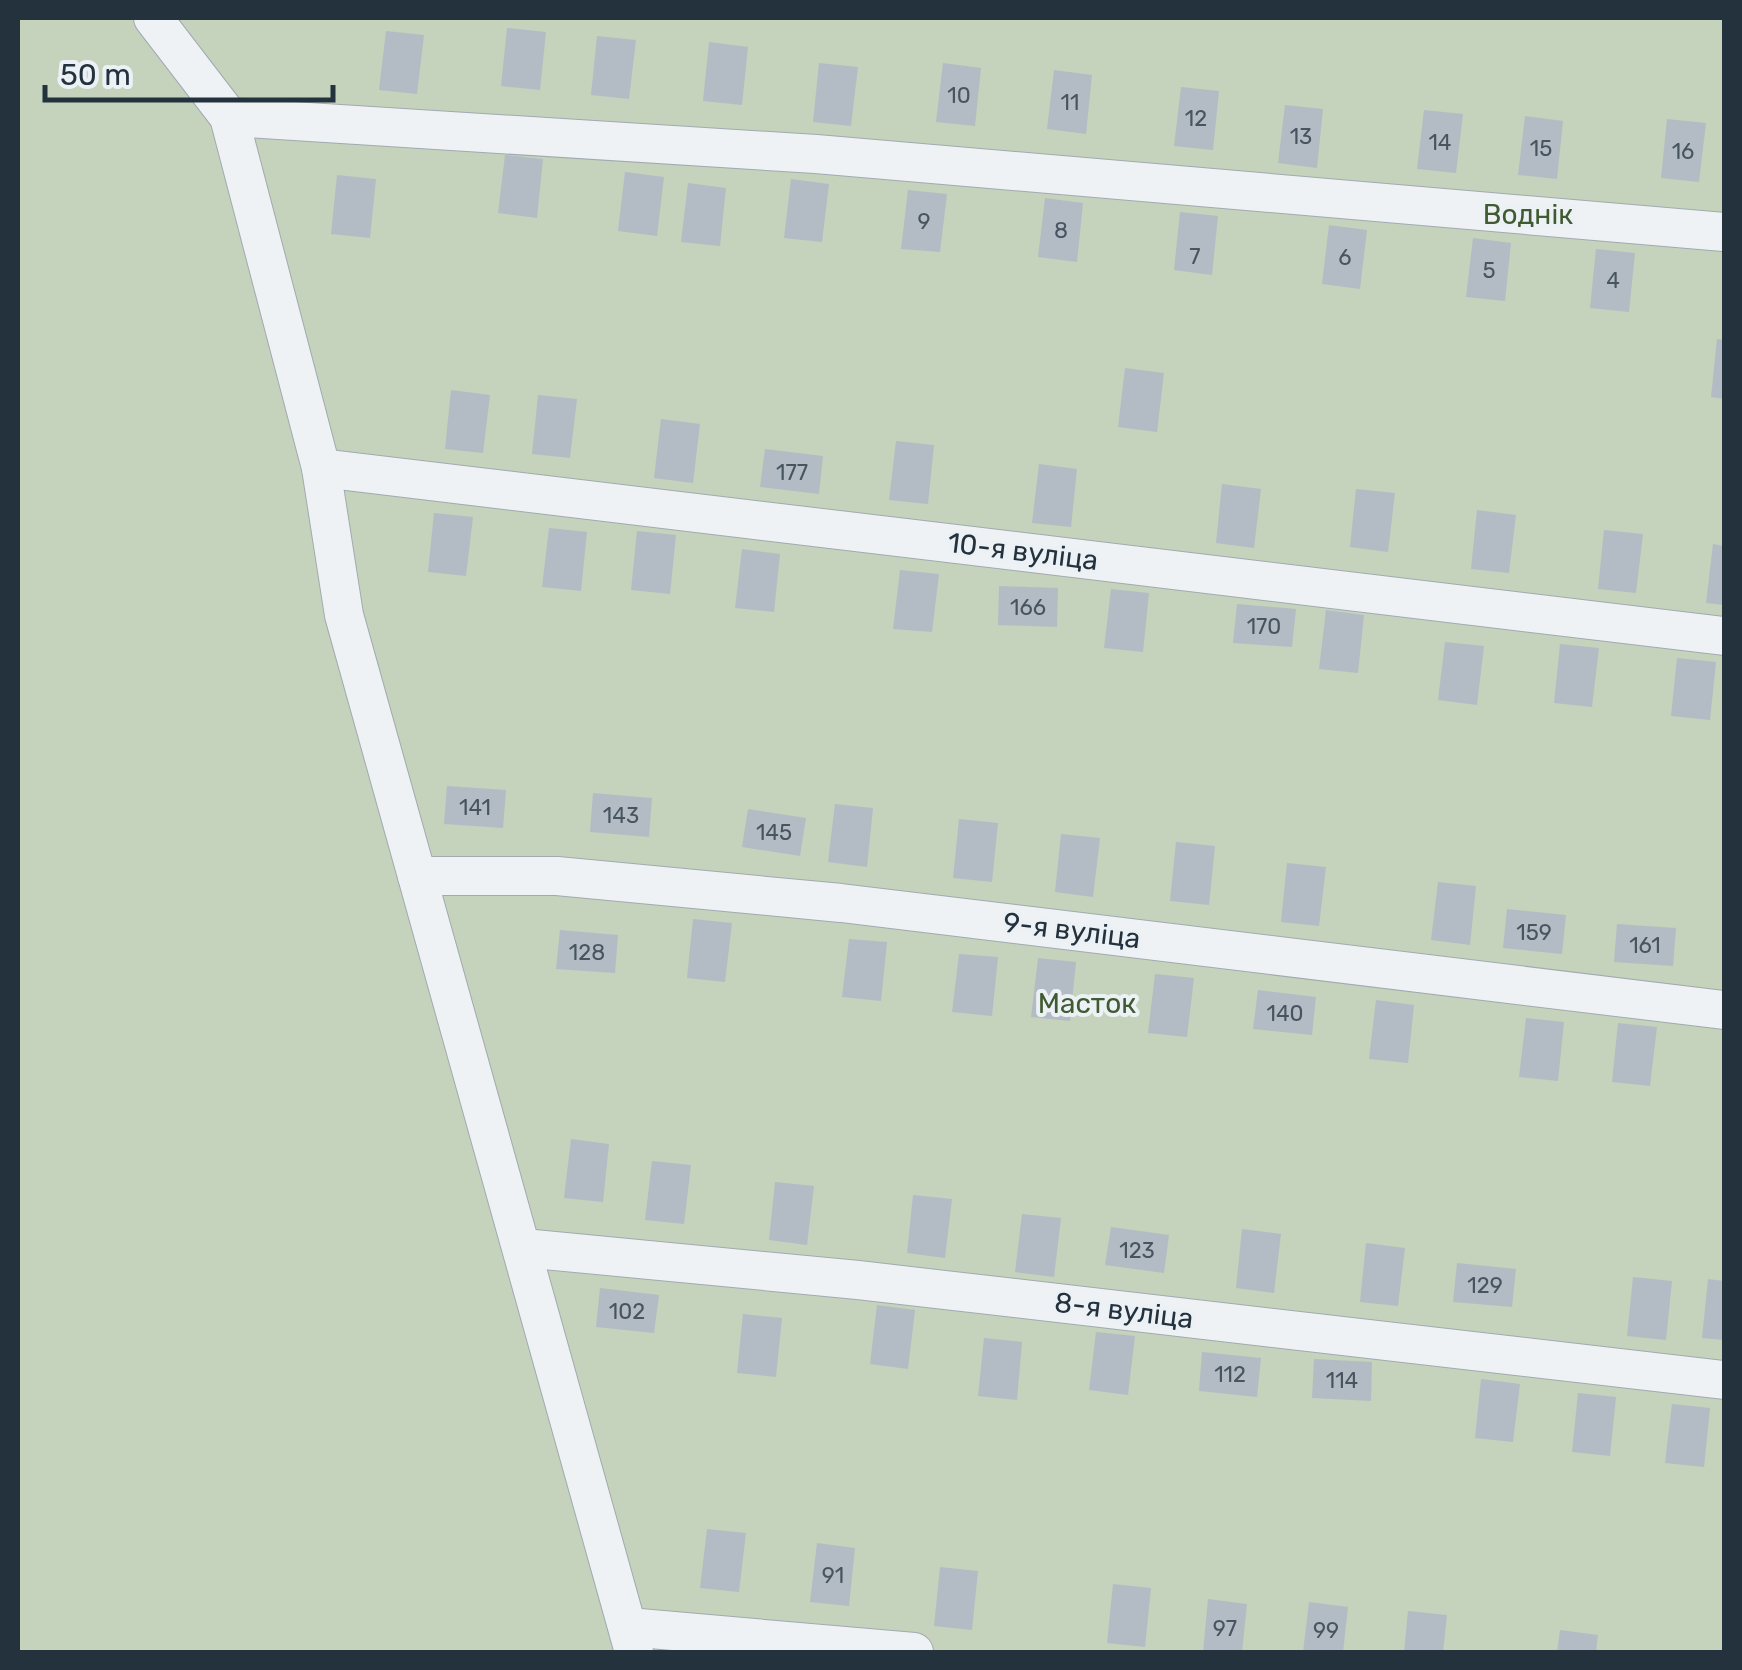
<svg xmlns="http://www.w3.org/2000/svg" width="1742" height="1670" viewBox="0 0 1742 1670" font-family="Rubik,sans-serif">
  <rect width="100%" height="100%" fill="#dce2e7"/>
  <rect fill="#c5d2bc" x="18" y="18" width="1706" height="1634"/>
  <g fill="#b3bcc4">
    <path d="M 507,28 L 546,32 L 540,90 L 501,86 Z"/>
    <path d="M 386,31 L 424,35 L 417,94 L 379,90 Z"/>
    <path d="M 597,36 L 636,40 L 629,99 L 591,95 Z"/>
    <path d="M 709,42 L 748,47 L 742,105 L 703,101 Z"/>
    <path d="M 819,63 L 858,67 L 851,126 L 813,122 Z"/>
    <path d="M 943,63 L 981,68 L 975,126 L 936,122 Z"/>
    <path d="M 1054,70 L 1092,75 L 1086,134 L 1047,129 Z"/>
    <path d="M 1181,87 L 1219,91 L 1213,150 L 1174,146 Z"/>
    <path d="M 1285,105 L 1323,109 L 1317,168 L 1278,163 Z"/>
    <path d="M 1424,110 L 1463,114 L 1456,173 L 1417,169 Z"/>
    <path d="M 1525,116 L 1563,121 L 1557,179 L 1518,175 Z"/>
    <path d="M 1667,119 L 1706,123 L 1699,182 L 1661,178 Z"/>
    <path d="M 505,155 L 543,159 L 537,218 L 498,213 Z"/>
    <path d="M 625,172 L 664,177 L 657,236 L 618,231 Z"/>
    <path d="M 337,175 L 376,179 L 370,238 L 331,234 Z"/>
    <path d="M 791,179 L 829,184 L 822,242 L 784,238 Z"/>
    <path d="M 688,183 L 726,188 L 720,246 L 681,242 Z"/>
    <path d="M 908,190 L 947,194 L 940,252 L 901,249 Z"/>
    <path d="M 1045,198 L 1083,203 L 1077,262 L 1038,257 Z"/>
    <path d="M 1180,212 L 1218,216 L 1212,275 L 1174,270 Z"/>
    <path d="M 1329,225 L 1367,230 L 1360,289 L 1322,284 Z"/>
    <path d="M 1473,238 L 1511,243 L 1505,301 L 1466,297 Z"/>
    <path d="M 1596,249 L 1635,253 L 1629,312 L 1590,308 Z"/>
    <path d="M 1717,339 L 1724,340 L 1724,399 L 1711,397 Z"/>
    <path d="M 1125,368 L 1164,373 L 1157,432 L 1118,427 Z"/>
    <path d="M 451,390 L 490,395 L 483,453 L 445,449 Z"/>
    <path d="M 538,395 L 577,399 L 570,458 L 532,454 Z"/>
    <path d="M 661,419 L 700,424 L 693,483 L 654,478 Z"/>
    <path d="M 896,441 L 934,445 L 928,504 L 889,500 Z"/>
    <path d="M 765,449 L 823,456 L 819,494 L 760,487 Z"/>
    <path d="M 1039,464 L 1077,469 L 1071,527 L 1032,523 Z"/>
    <path d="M 1222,484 L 1261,489 L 1254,548 L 1216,543 Z"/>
    <path d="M 1356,489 L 1395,493 L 1388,552 L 1350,547 Z"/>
    <path d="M 1477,510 L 1516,515 L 1509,573 L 1471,569 Z"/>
    <path d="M 434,513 L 473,517 L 466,576 L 428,572 Z"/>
    <path d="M 549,528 L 587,532 L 581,591 L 542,587 Z"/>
    <path d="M 1604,530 L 1643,534 L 1636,593 L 1598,589 Z"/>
    <path d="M 637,531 L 676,535 L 670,594 L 631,590 Z"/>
    <path d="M 1713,544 L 1724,546 L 1724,605 L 1706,603 Z"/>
    <path d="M 742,549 L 780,554 L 774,612 L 735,608 Z"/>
    <path d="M 900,570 L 939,574 L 932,632 L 893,629 Z"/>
    <path d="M 999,586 L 1058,588 L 1057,627 L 998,625 Z"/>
    <path d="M 1111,589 L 1149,593 L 1143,652 L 1104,648 Z"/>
    <path d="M 1237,604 L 1296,609 L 1292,647 L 1233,643 Z"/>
    <path d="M 1326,610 L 1364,615 L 1358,673 L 1319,669 Z"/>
    <path d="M 1445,642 L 1484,646 L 1477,705 L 1438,700 Z"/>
    <path d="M 1560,644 L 1599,648 L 1592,707 L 1554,703 Z"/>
    <path d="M 1677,658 L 1716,662 L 1710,720 L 1671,716 Z"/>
    <path d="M 447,786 L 506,790 L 503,828 L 444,824 Z"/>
    <path d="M 593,793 L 652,798 L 649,837 L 590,832 Z"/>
    <path d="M 835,804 L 873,808 L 867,867 L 828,862 Z"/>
    <path d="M 748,809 L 806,818 L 800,856 L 742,847 Z"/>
    <path d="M 959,819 L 998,823 L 992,882 L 953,878 Z"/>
    <path d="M 1061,834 L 1100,838 L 1093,897 L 1055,892 Z"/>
    <path d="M 1176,842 L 1215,846 L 1209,905 L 1170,901 Z"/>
    <path d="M 1287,863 L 1326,867 L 1319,926 L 1281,922 Z"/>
    <path d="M 1438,882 L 1476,886 L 1470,945 L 1431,940 Z"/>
    <path d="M 1507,909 L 1566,915 L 1562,954 L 1503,948 Z"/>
    <path d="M 693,919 L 732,923 L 725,982 L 687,978 Z"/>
    <path d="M 1617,924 L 1676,928 L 1673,966 L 1614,962 Z"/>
    <path d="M 560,930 L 618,935 L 615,973 L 556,969 Z"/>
    <path d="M 849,939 L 887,942 L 881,1001 L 842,997 Z"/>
    <path d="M 959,954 L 998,957 L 992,1016 L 952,1012 Z"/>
    <path d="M 1038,958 L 1076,962 L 1070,1021 L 1031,1017 Z"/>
    <path d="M 1155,974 L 1194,978 L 1187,1037 L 1148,1033 Z"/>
    <path d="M 1258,990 L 1316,997 L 1312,1035 L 1253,1029 Z"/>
    <path d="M 1376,1000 L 1414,1005 L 1408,1063 L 1369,1059 Z"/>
    <path d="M 1526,1018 L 1564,1022 L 1558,1081 L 1519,1077 Z"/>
    <path d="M 1618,1023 L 1657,1027 L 1650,1086 L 1612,1082 Z"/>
    <path d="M 571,1139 L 609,1144 L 603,1202 L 564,1198 Z"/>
    <path d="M 652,1161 L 691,1165 L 684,1224 L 645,1220 Z"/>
    <path d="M 775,1182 L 814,1186 L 807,1245 L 769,1240 Z"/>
    <path d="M 913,1195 L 952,1199 L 945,1258 L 907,1253 Z"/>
    <path d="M 1022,1214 L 1061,1218 L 1054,1277 L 1015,1272 Z"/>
    <path d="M 1111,1227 L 1169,1235 L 1164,1273 L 1105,1265 Z"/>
    <path d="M 1242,1229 L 1281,1234 L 1274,1293 L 1236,1288 Z"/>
    <path d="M 1366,1243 L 1405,1248 L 1398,1306 L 1360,1302 Z"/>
    <path d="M 1457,1263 L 1516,1269 L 1512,1307 L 1453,1302 Z"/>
    <path d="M 1633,1277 L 1672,1281 L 1666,1340 L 1627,1336 Z"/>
    <path d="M 1708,1279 L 1724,1281 L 1724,1340 L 1702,1338 Z"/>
    <path d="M 600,1288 L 659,1295 L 654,1333 L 596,1327 Z"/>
    <path d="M 877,1305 L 915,1310 L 908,1369 L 870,1364 Z"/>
    <path d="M 743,1314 L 782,1318 L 776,1377 L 737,1373 Z"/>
    <path d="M 1096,1332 L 1135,1336 L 1128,1395 L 1089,1390 Z"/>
    <path d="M 984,1338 L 1022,1342 L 1017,1400 L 978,1396 Z"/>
    <path d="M 1202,1352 L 1261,1358 L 1257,1397 L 1199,1391 Z"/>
    <path d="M 1314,1359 L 1372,1362 L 1371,1401 L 1312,1398 Z"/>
    <path d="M 1481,1379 L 1520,1384 L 1513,1442 L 1475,1438 Z"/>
    <path d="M 1578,1393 L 1616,1397 L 1610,1456 L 1572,1452 Z"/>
    <path d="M 1672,1404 L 1710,1408 L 1704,1467 L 1665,1463 Z"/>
    <path d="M 707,1529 L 746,1533 L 739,1592 L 700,1588 Z"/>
    <path d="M 817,1543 L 855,1548 L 849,1606 L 810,1602 Z"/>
    <path d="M 940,1567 L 978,1571 L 972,1630 L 934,1626 Z"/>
    <path d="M 1113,1584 L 1151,1588 L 1145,1647 L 1107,1643 Z"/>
    <path d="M 1208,1599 L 1247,1604 L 1242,1652 L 1203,1652 Z"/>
    <path d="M 1309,1602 L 1348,1607 L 1343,1652 L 1303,1652 Z"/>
    <path d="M 1408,1611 L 1447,1615 L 1443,1652 L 1404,1652 Z"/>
    <path d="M 1560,1630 L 1598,1635 L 1596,1652 L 1557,1652 Z"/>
  </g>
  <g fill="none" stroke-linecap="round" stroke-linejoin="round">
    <g stroke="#a1aab1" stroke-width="40">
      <g id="street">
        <path d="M 153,18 L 229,117 L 321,468 L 344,615 L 634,1652"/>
        <path d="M 229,117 L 816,154 L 1724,232"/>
        <path d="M 321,468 L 1724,636"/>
        <path d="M 417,876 L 557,876 L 841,903 L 1724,1010"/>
        <path d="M 523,1248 L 858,1280 L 1724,1380"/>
        <path d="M 628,1627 L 914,1652"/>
      </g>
    </g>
    <use href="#street" stroke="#eff2f5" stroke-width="38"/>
  </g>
  <g text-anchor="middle" stroke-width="8" stroke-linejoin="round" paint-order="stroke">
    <g font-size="22" fill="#485460">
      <text x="959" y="103">10</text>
      <text x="1070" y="110">11</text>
      <text x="1196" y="126">12</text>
      <text x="1301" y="144">13</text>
      <text x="1440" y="150">14</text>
      <text x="1541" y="156">15</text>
      <text x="1683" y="159">16</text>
      <text x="924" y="229">9</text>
      <text x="1061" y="238">8</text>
      <text x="1195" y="264">7</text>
      <text x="1345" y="265">6</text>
      <text x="1489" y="278">5</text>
      <text x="1613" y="288">4</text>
      <text x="792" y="480">177</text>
      <text x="1028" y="615">166</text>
      <text x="1264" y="634">170</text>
      <text x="475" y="815">141</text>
      <text x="621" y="823">143</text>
      <text x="774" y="840">145</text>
      <text x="1534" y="940">159</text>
      <text x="1645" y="953">161</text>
      <text x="587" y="960">128</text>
      <text x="1285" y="1021">140</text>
      <text x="1137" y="1258">123</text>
      <text x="1485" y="1293">129</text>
      <text x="627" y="1319">102</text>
      <text x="1230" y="1382">112</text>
      <text x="1342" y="1388">114</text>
      <text x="833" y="1583">91</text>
      <text x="1225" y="1636">97</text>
      <text x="1326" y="1638">99</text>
    </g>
    <g font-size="28" fill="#405b31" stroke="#ebf1f5">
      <text x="1528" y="224">Воднік</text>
      <text x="1087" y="1013">Масток</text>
    </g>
    <g font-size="28" fill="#24323e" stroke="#ebf1f5">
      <text transform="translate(1023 551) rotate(7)" y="10">10-я вуліца</text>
      <text transform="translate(1072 930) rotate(7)" y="10">9-я вуліца</text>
      <text transform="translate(1124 1310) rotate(7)" y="10">8-я вуліца</text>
    </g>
  </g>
  <rect width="1742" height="1670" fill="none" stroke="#24323e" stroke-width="40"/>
  <path d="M45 85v15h288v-15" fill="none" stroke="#24323e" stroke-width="5"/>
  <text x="60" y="85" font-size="30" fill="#24323e" stroke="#ebf1f5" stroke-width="8" paint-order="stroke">50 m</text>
</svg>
